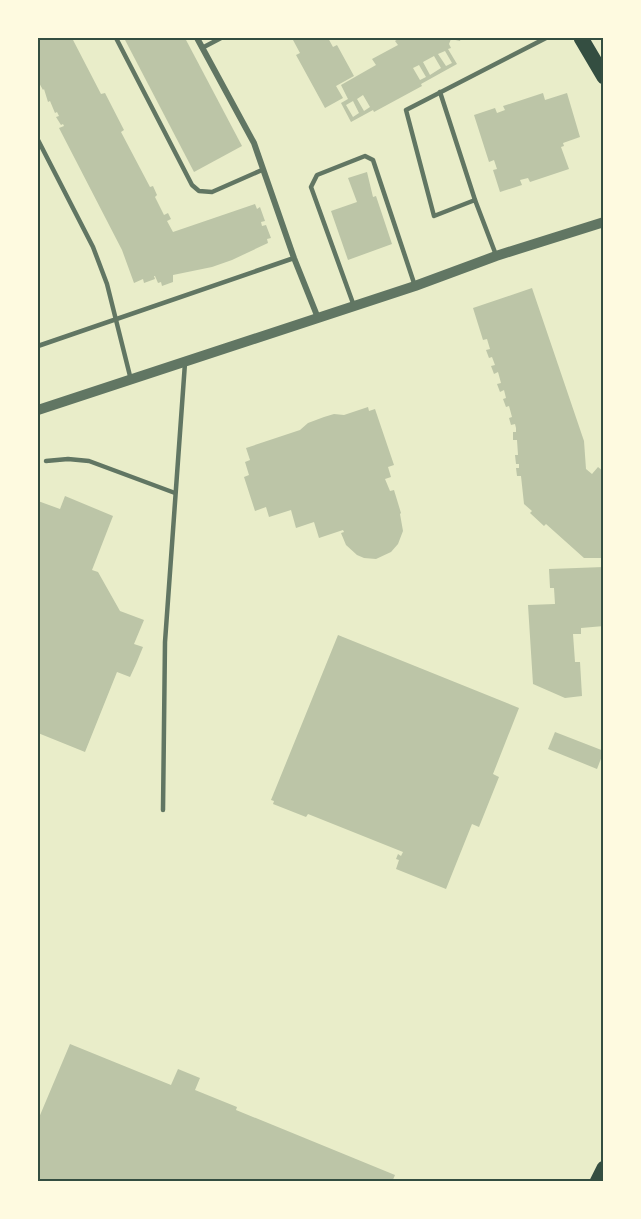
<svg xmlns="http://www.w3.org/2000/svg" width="641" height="1219" viewBox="0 0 641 1219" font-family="'PT Serif',serif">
  <rect width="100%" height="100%" fill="#e9edc9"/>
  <g fill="#bcc5a7" fill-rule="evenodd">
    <path d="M 38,38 L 72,38 L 101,94 L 105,93 L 124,130 L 121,132 L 150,187 L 153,186 L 157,195 L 155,197 L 164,215 L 168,213 L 171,219 L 167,221 L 173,232 L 255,204 L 257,209 L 260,207 L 265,221 L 261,222 L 262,226 L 266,225 L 271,238 L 267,239 L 268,243 L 232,260 L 212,267 L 173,275 L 173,282 L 162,286 L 161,282 L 158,283 L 155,276 L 154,276 L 155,279 L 144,283 L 143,279 L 134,283 L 122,250 L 59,128 L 64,126 L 63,124 L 61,125 L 56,117 L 59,116 L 57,112 L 55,113 L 50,101 L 48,102 L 44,89 L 43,90 L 38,81 Z"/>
    <path d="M 124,38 L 185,38 L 242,146 L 194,172 Z"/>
    <path d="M 297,38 L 328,38 L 333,47 L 337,45 L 354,76 L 336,86 L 343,98 L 325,108 L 296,55 L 300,53 L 293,40 Z"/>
    <path d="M 397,38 L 461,38 L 460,41 L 451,39 L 449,44 L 451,48 L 448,49 L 457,64 L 421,84 L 422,86 L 374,112 L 373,110 L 351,122 L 341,103 L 348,99 L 341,85 L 376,65 L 372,59 L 398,45 L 395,41 L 398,39 ZM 445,51 L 452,63 L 446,66 L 438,54 ZM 434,56 L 441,68 L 430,75 L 423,62 ZM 419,65 L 426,77 L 420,80 L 413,68 ZM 363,95 L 370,107 L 364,111 L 357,99 ZM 353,101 L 359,113 L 353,117 L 346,105 Z"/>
    <path d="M 543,93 L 545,100 L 567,93 L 580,137 L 563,143 L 564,146 L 561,147 L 569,169 L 530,182 L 528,178 L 520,180 L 522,185 L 500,192 L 493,170 L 497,169 L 494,160 L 489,162 L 474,115 L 495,108 L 497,113 L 505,110 L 503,106 Z"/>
    <path d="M 367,172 L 373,197 L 376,196 L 392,244 L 348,260 L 331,211 L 357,202 L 348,178 Z"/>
    <path d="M 532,288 L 584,441 L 586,469 L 592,474 L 598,467 L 604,472 L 604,558 L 584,558 L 546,524 L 544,526 L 530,513 L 532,511 L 524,504 L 521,476 L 517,476 L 516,468 L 519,468 L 519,464 L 516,464 L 515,455 L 518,455 L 517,440 L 513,440 L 513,432 L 516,432 L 516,428 L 515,424 L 511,425 L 509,418 L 512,417 L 509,406 L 506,407 L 503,399 L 506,398 L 504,390 L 500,392 L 497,384 L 501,383 L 498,372 L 494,374 L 491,366 L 495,365 L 492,357 L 489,358 L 486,350 L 490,349 L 487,339 L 483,340 L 473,308 Z"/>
    <path d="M 368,407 L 369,411 L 375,409 L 394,465 L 388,467 L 391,477 L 385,479 L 390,491 L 394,490 L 401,513 L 400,514 L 403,531 L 398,544 L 391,552 L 376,559 L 364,558 L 357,555 L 346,545 L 341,533 L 344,532 L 343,530 L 319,538 L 314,522 L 296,528 L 291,510 L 269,517 L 266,507 L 255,511 L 244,477 L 249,475 L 245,462 L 250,460 L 246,448 L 300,430 L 308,423 L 324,417 L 334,414 L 344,415 Z"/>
    <path d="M 65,496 L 113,516 L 92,570 L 98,572 L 120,611 L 144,620 L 134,644 L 143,647 L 136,664 L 130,677 L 117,672 L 85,752 L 38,733 L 38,501 L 60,509 Z"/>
    <path d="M 604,567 L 604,626 L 581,628 L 581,634 L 573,634 L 575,662 L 580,662 L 582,696 L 565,698 L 533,684 L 528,605 L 555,604 L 554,588 L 550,588 L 549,569 Z"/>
    <path d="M 338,635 L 519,708 L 493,774 L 499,777 L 479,827 L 472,824 L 446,889 L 396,869 L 399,860 L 396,859 L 398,854 L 401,856 L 403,852 L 308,814 L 306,817 L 273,804 L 274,801 L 271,800 Z"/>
    <path d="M 555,732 L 604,751 L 597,769 L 548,749 Z"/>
    <path d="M 70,1044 L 171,1085 L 178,1069 L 200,1078 L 195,1090 L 237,1107 L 236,1110 L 395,1175 L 392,1182 L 38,1182 L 38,1120 Z"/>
  </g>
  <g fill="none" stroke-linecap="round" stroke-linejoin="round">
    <g stroke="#617663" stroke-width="4.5">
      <path d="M 116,38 L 192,185 L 199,191 L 212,192 L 262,170"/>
      <path d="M 202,48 L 221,38"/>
      <path d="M 440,92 L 475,200"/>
      <path d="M 38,140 L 93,247 L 107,284 L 131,380"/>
      <path d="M 496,255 L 475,200 L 434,216 L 406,110 L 546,38"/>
      <path d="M 354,306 L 311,187 L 317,175 L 365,156 L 373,160 L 415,286"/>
      <path d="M 38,346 L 294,258"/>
      <path d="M 46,461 L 68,459 L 89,461 L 175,493"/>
      <path d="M 163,810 L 165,642 L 185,363"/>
    </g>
    <path stroke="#617663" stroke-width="6" d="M 197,38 L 254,143 L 294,258 L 318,318"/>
    <path stroke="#617663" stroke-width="10" d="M 38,410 L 415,286 L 496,256 L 604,222"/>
    <g stroke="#344e41" stroke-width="15">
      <path d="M 581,38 L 604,77"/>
      <path d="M 597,1182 L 604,1168"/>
    </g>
  </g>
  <rect width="641" height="1219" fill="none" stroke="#fefae0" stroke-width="78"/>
  <rect x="39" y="39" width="563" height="1141" fill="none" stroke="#344e41" stroke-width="2"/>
</svg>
